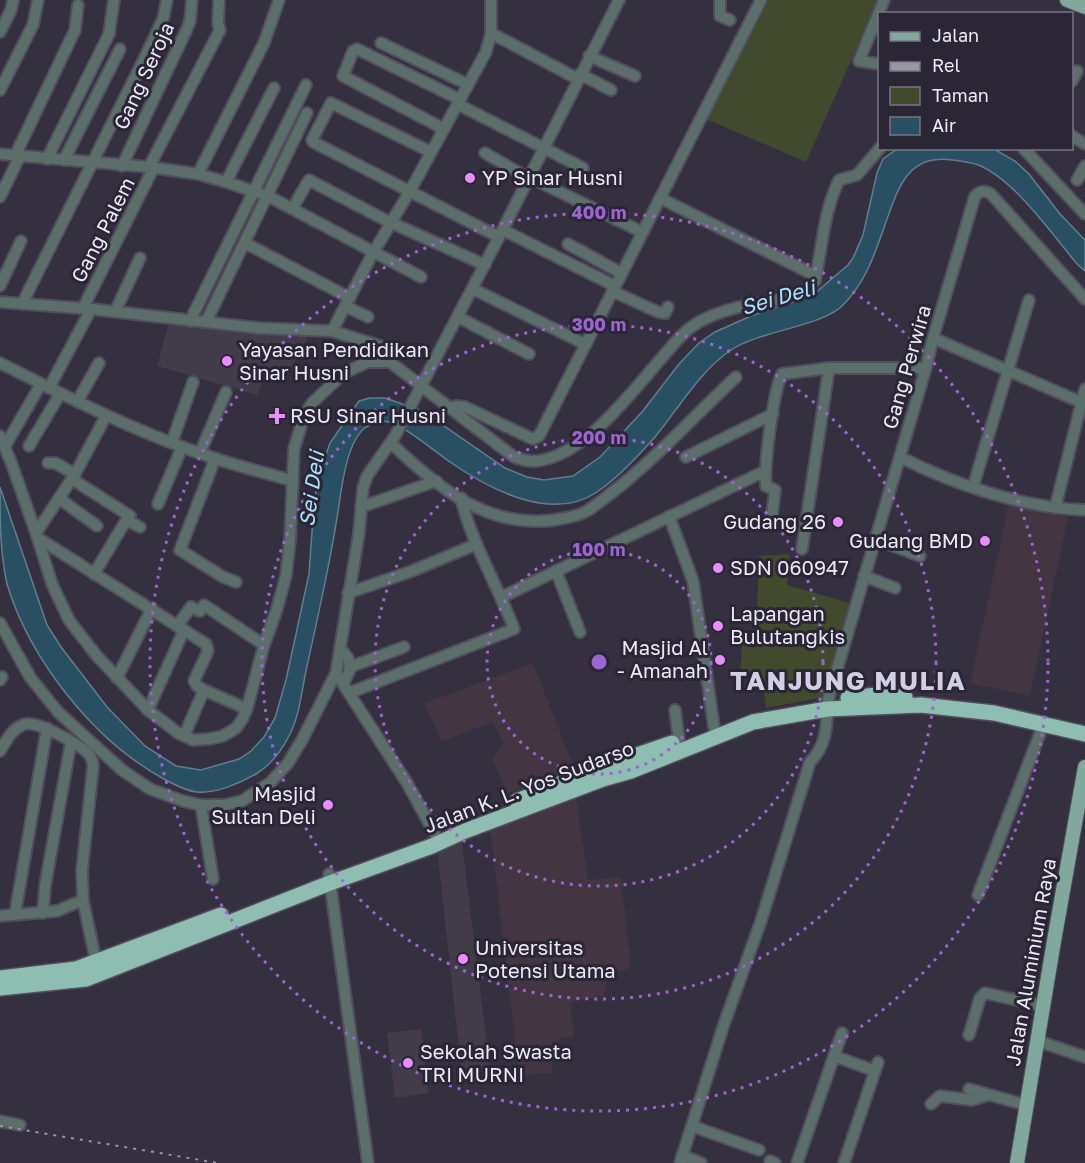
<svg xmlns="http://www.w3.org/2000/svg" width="1085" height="1163" viewBox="0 0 1085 1163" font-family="'Golos Text',sans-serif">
  <rect width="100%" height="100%" fill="#343040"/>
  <g fill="#443542">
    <path d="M 1009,504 L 1068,517 L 1030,696 L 970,683 Z"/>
    <path d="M 533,663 L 574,768 L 506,794 L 493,759 L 504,743 L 492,722 L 441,742 L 425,703 Z"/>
    <path d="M 576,797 L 588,880 L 621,877 L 631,968 L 609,974 L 603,996 L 571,1002 L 574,1036 L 554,1040 L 552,1043 L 552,1073 L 519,1075 L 490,826 Z"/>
  </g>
  <g fill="#413b4a">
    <path d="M 169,323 L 308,333 L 302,356 L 299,355 L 285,377 L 272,369 L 266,373 L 258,395 L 157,366 Z"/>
    <path d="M 462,843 L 490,1070 L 462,1075 L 437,848 Z"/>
    <path d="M 421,1029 L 429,1093 L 395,1098 L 387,1033 Z"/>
  </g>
  <g fill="#414a2c">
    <path d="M 766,0 L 878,0 L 806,162 L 706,119 Z"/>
    <path d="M 789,554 L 787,585 L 853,604 L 825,697 L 766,708 L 762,676 L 740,678 L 742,644 L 756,643 L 759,556 Z"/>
  </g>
  <path fill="#285062" stroke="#627e8e" stroke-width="1.5" d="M 897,149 L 994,149 L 1015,161 L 1029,174 L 1060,214 L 1085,240 L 1085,271 L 1077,264 C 1053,235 1013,178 978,165 C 970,162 960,161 952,160 C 924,156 908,168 897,193 C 880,232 874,273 844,304 C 823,327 761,330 731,350 C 699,372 679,408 655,437 C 638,456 619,477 597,492 C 552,523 489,489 450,462 C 435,452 400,421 383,421 C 380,421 369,426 366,427 C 345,442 341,494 337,518 C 329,568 318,617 307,666 C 302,688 300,714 290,734 C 282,750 271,765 256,774 C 241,783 215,794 197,792 C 186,791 173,784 164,779 C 94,741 30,660 7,584 C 0,552 0,520 0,487 L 47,625 L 61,647 L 107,707 L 145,746 L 176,766 L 201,770 L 239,759 L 251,751 L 264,737 L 275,718 L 286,680 L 309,574 L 314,503 L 319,475 L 330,443 L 359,401 L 370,398 L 385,398 L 417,409 L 431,417 L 505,468 L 527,477 L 544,480 L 573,476 L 600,457 L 642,412 L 679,364 L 699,343 L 715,332 L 751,316 L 814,294 L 848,265 L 853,258 L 863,235 L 877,173 L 883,159 Z"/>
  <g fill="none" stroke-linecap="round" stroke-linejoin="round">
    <g stroke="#514e5d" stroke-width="14">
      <g id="minor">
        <path d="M 720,0 L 720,16 L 730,20"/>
        <path d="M 0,32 L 11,10 L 13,0"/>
        <path d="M 491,33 L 578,79"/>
        <path d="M 381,43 L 467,84"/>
        <path d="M 589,56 L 635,76"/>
        <path d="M 880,64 L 859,61 L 884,0"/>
        <path d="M 580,74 L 611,90"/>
        <path d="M 1072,81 L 1077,71"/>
        <path d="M 0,90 L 33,25 L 38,0"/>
        <path d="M 457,104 L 583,168"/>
        <path d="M 444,129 L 343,76 L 353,51 L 357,49 L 459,99"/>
        <path d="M 1072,136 L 1085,144"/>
        <path d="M 1023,148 L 1085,214"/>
        <path d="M 431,152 L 331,103 L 312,140 L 313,142 L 499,237"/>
        <path d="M 485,153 L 528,178"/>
        <path d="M 0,154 L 149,167 L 198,174 L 226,182 L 268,196 L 421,277"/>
        <path d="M 15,156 L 75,30 L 78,5"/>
        <path d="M 47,159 L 109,34 L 114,0"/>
        <path d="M 64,160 L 120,49"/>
        <path d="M 122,166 L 186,31 L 190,21 L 192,0"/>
        <path d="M 149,167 L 220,30 L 218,24 L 219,0"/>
        <path d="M 198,174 L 264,43 L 279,0"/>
        <path d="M 529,177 L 642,232"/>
        <path d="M 1077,180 L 1085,166"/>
        <path d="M 226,182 L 274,88"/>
        <path d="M 0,197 L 20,156"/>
        <path d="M 660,198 L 816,276"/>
        <path d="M 292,209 L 309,180 L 391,223"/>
        <path d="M 392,223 L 485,265"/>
        <path d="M 503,230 L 615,286"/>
        <path d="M 245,243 L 350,298"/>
        <path d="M 568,244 L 621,273"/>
        <path d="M 0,286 L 21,241"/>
        <path d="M 473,289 L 585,344"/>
        <path d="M 612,291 L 658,312 L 665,313 L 668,307"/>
        <path d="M 0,302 L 91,309 L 258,328 L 332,331 L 380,346 L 387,352 L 390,362"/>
        <path d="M 22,304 L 146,55 L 163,19 L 167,0"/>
        <path d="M 345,306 L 368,317"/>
        <path d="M 83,308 L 154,167"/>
        <path d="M 115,312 L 140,258"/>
        <path d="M 458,317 L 529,354"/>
        <path d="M 190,321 L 306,85"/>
        <path d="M 206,322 L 307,113"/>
        <path d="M 332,331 L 373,253 L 410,191 L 486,52 L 491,33 L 491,0"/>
        <path d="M 933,338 L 1085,404"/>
        <path d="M 0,363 C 69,398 140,434 214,458 C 240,467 267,473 293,481"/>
        <path d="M 49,388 L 91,309"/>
        <path d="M 77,402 L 99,363"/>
        <path d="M 450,408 L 456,406 L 465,407 L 533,439 L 539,436 L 761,0"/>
        <path d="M 0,436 L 11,462 L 36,533 L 52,584 L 69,620 L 96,655 L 148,710 L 178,733 L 193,740 L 209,739 L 223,736 L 236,728 L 243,718 L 248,705 L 264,645 L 276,612 L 286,576 L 290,540 L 294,449 L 303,419 L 312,403 L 344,373 L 368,362 L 390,362 L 514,457 C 521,459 528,462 536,461 C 590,457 646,372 682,335 C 696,320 719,312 739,307 C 761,301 800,302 815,281 C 822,247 824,211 839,180 L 857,175 L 880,148"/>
        <path d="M 172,442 L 193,382"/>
        <path d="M 391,443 C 437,487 487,529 554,520 C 565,518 576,517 585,512 C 598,505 608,495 619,487 C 661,454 696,414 736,377"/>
        <path d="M 5,446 L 41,384"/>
        <path d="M 29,446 L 60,394"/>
        <path d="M 200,453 L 226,392"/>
        <path d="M 686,457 L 773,414"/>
        <path d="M 900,457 C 955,485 1024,508 1085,510"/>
        <path d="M 215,459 L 180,550 L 223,577 L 236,582"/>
        <path d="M 48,463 L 55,463 L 75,474"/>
        <path d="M 72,479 L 130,516 L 128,521"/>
        <path d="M 973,487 L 1029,300"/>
        <path d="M 60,499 L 97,526"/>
        <path d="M 158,504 L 182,447"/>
        <path d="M 361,507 L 436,481"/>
        <path d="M 1055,508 L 1085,389"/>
        <path d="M 669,516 L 693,581 L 714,727"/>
        <path d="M 771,524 L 775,490 L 766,486 C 764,465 773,392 782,374 L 829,368 L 926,368"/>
        <path d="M 36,533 L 75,474 L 106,416"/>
        <path d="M 38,538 L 206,644 L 208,651 L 194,681 L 197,686 L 204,690"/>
        <path d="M 875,539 L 920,556"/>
        <path d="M 802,549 L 829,368"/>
        <path d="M 556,571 L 580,632"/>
        <path d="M 94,574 L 125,522 L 128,521 L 140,527"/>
        <path d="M 864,576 L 895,588"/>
        <path d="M 348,593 L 412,571 L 477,544"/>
        <path d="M 502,597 L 765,471"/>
        <path d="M 0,623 L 30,677 L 58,712 L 122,770 L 150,789 L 183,801 L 201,805 L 224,805 L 242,801 L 271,782 L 288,763 L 302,740 L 336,673 L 359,533 L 363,488 L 367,476 L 395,436 L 499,237 L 619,0"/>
        <path d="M 177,626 L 191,607 L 200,611 L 204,605 L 264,645"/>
        <path d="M 340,649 C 352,658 353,672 342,683"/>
        <path d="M 350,667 L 404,647"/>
        <path d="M 336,673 L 407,783 L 435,834"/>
        <path d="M 117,678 L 152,608"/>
        <path d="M 0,680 L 2,677"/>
        <path d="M 349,693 L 514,629 C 498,586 471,542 461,498"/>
        <path d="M 828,700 L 926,368 L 933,338 L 975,196 C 980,191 985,190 991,194 L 1085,299"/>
        <path d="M 148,710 L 184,630"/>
        <path d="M 675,710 L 679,740"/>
        <path d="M 184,736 L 204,690 L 247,709"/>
        <path d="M 0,751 C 6,741 12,728 25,724 C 38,721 79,744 89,754 C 92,758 93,762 93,767 L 82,870 L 83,900 L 96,962"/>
        <path d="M 201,805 L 213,879"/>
        <path d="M 329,874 L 368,1163"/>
        <path d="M 978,895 L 1044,723"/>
        <path d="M 43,913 L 45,886 L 71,742"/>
        <path d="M 15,914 L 47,728"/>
        <path d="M 0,916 L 57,911 L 83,900"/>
        <path d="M 969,1035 L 980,998 L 985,993 L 1043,1006"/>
        <path d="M 1038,1041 L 1085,1057"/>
        <path d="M 834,1056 L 875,1071"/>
        <path d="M 969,1089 L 1026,1105"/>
        <path d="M 931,1104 L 940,1096 L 972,1100 L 988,1095"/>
        <path d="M 0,1121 L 20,1125"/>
        <path d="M 692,1126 L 759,1150"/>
        <path d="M 682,1155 L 701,1163"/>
        <path d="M 770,1161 L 775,1163"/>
        <path d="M 680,1163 L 724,1024 L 761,921 L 810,762 C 825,747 827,730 827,709"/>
        <path d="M 797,1163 L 842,1033"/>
        <path d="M 844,1163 L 878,1062"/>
      </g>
    </g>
    <g stroke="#514e5d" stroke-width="16">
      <g id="major">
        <path d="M 1067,0 L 1085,7"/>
        <path d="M 1017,1163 L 1054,941 L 1085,767"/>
      </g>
    </g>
    <g stroke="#514e5d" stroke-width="18">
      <g id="highway">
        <path d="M 848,698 L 877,695 L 905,697"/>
        <path d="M 517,801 L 599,768 L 672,743"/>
        <path d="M 0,978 L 76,969 L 221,915"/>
        <path d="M 0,988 L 86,979 L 330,883 L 432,846 L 465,831 L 603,779 L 631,771 L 753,722 L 827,709 L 921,705 L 994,713 L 1085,734"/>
      </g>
    </g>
    <use href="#minor" stroke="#5b6e69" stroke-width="10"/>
    <use href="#major" stroke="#80a89d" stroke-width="14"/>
    <use href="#highway" stroke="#8ebeb2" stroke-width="15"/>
    <path stroke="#9a97a5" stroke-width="2" stroke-dasharray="3 6" stroke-linecap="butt" d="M 0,1126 L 218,1163"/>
  </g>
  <g fill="none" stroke="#9d65cf" stroke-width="3" stroke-dasharray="3 6">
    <circle cx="599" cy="662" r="112"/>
    <circle cx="599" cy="662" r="224"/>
    <circle cx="599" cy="662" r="337"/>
    <circle cx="599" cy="662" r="449"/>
  </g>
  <g fill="#e98dfe" stroke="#2a2636" stroke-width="2">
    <circle cx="470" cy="178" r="6"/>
    <circle cx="227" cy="361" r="6"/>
    <path d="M274 407h6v6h6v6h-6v6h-6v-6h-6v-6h6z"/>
    <circle cx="838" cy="522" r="6"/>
    <circle cx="985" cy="541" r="6"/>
    <circle cx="718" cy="568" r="6"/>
    <circle cx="718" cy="626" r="6"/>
    <circle cx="720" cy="660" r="6"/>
    <circle cx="328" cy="805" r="6"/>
    <circle cx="463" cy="959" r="6"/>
    <circle cx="408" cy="1063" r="6"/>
  </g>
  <g text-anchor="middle" stroke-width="6" stroke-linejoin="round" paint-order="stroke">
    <g font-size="20" fill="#ebe9f4" stroke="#2a2636">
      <text transform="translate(144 76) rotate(-65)" y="7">Gang Seroja</text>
      <text transform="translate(103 230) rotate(-63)" y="7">Gang Palem</text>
      <text transform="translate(907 367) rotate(-74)" y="7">Gang Perwira</text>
      <text transform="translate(529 787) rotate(-21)" y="7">Jalan K. L. Yos Sudarso</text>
      <text transform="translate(1031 962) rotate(-80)" y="7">Jalan Aluminium Raya</text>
    </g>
    <g font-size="20" fill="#ebe9f4" stroke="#2a2636" text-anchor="start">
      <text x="482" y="185">YP Sinar Husni</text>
      <text x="239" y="357">Yayasan Pendidikan<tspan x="239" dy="23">Sinar Husni</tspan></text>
      <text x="290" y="423">RSU Sinar Husni</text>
      <text x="826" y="529" text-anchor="end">Gudang 26</text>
      <text x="973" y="548" text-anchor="end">Gudang BMD</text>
      <text x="730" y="575">SDN 060947</text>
      <text x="730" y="621">Lapangan<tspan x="730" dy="23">Bulutangkis</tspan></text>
      <text x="708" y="655" text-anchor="end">Masjid Al<tspan x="708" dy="23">- Amanah</tspan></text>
      <text x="316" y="801" text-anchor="end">Masjid<tspan x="316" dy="23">Sultan Deli</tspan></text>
      <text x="475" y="955">Universitas<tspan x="475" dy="23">Potensi Utama</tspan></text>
      <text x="420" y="1059">Sekolah Swasta<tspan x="420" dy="23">TRI MURNI</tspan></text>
    </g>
    <g font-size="21" font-style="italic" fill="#abe1fc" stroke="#2a2636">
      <text transform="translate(778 298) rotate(-16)" y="7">Sei Deli</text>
      <text transform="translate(312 489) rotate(-82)" y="7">Sei Deli</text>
    </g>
    <g font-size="26" font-weight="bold" letter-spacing="1.5" fill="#d2cee3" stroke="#2a2636">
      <text x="848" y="690">TANJUNG MULIA</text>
    </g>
  </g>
  <circle cx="599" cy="662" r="9" fill="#9d65cf" stroke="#2a2636" stroke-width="3"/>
  <g font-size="18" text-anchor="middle" font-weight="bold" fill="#9d65cf" stroke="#2a2636" stroke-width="6" stroke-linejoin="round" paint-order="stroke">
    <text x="599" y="219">400 m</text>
    <text x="599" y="331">300 m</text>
    <text x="599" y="444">200 m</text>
    <text x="599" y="556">100 m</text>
  </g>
  <rect x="878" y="12" width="195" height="138" fill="#2a2636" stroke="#777482" stroke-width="1.5"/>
  <rect x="890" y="32" width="30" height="9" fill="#80a89d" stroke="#777482" stroke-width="1.5"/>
  <text x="932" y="42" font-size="18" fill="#ebe9f4">Jalan</text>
  <rect x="890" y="62" width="30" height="9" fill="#9a97a5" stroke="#777482" stroke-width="1.5"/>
  <text x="932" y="72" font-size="18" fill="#ebe9f4">Rel</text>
  <rect x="890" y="87" width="30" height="18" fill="#414a2c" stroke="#777482" stroke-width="1.5"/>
  <text x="932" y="102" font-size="18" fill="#ebe9f4">Taman</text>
  <rect x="890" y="117" width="30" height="18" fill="#285062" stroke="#777482" stroke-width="1.5"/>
  <text x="932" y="132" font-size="18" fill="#ebe9f4">Air</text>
</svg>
